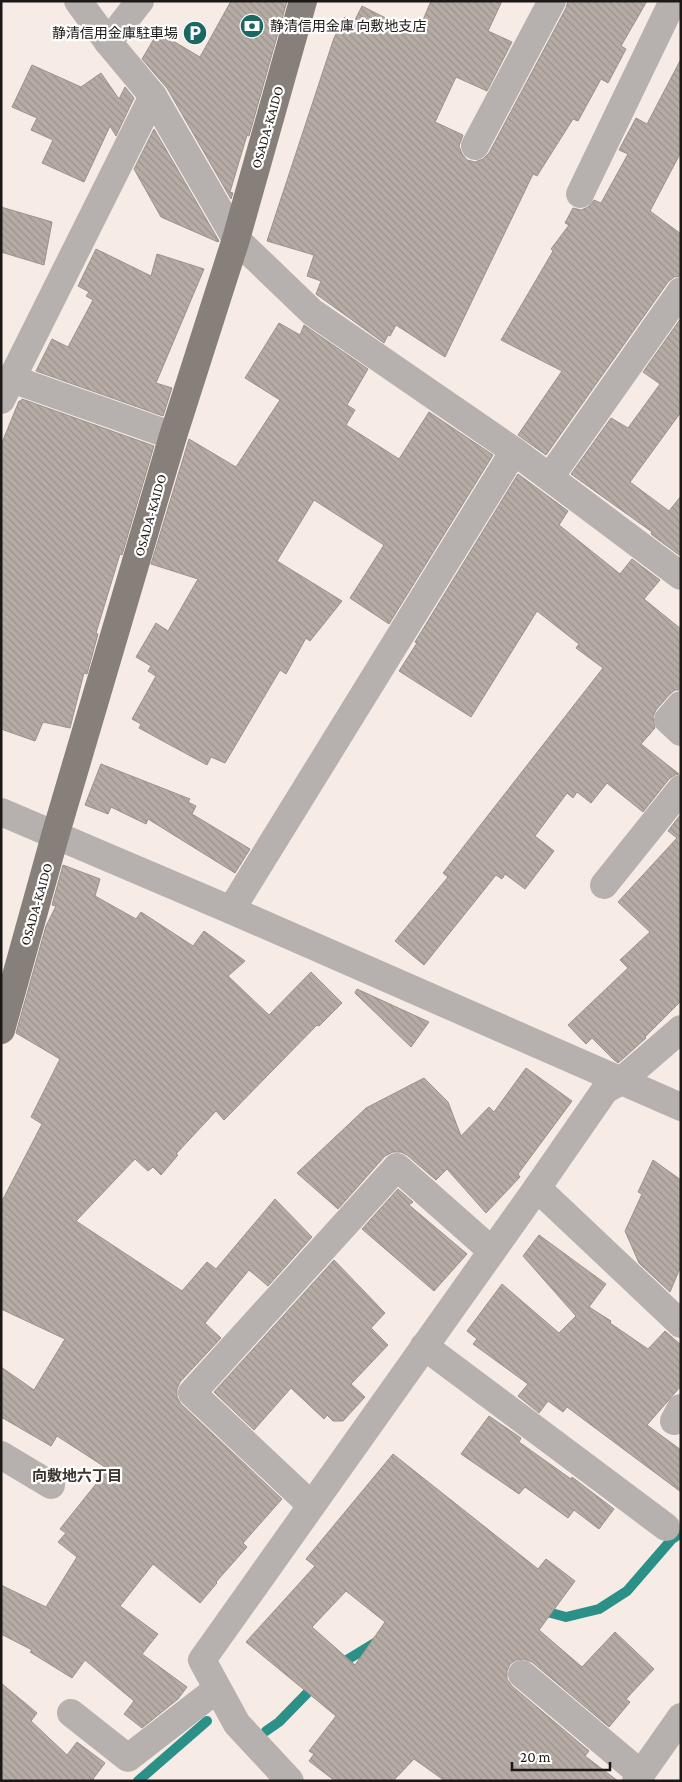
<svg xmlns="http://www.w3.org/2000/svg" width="682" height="1782" viewBox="0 0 682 1782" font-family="'Crimson Pro','Noto Sans JP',serif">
  <defs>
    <pattern id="building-back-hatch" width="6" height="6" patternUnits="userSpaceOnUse" patternTransform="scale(1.25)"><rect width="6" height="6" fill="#b6aca5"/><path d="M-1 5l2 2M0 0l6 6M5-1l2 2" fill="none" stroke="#9c938d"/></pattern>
  </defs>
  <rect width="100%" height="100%" fill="#f7ebe5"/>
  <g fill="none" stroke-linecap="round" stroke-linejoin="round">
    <g stroke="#2b9087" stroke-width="10">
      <path d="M 540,1610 L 566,1617 L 599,1609 L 627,1591 L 672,1539 L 681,1533"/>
      <path d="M 337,1666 L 378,1641"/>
      <path d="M 266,1731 L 279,1722 L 316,1684"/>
      <path d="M 138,1781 L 207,1721"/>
    </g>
  </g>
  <g fill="url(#building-back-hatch)" stroke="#9c928c" fill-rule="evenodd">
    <path d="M 231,1 L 287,1 L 249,136 L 247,135 L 230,192 L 233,193 L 231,199 L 167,88 L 142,59 L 158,32 L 200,57 Z"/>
    <path d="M 431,1 L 502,1 L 488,31 L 512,42 L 487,91 L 456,77 L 435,122 L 463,135 L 459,146 L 462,154 L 467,160 L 475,162 L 483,159 L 489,153 L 566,8 L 568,1 L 647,1 L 621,46 L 626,49 L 608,83 L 601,79 L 578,121 L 573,119 L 537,176 L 533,174 L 445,357 L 396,325 L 390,336 L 388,335 L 384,343 L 316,294 L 321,281 L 307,276 L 314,255 L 267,241 L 334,38 L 345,17 L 354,22 L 362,6 L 417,34 Z"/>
    <path d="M 681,59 L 681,152 L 650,211 L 681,234 L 681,276 L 674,277 L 668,282 L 546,455 L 518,435 L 562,371 L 501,340 L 553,251 L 551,249 L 569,225 L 565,223 L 573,208 L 581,210 L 588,207 L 594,200 L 601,203 L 628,154 L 619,150 L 636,118 L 647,124 Z"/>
    <path d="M 32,65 L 81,87 L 101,73 L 119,99 L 125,87 L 134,98 L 116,136 L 110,126 L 84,182 L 42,163 L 53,140 L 31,130 L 37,118 L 12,107 Z"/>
    <path d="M 154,129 L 219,241 L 218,242 L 161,217 L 134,169 Z"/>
    <path d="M 1,207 L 52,222 L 44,265 L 1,252 Z"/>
    <path d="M 96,249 L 151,276 L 157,254 L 204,269 L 156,383 L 172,388 L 163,416 L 36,371 L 52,339 L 68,347 L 93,300 L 86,296 L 89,292 L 78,286 Z"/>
    <path d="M 681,318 L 681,412 L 630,482 L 669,511 L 681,496 L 681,553 L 679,555 L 651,534 L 652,532 L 571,474 L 611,418 L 628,428 L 660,384 L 643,372 Z"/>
    <path d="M 279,323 L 300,335 L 304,325 L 368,369 L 347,405 L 355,410 L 346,425 L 399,459 L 429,412 L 493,455 L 389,624 L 350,598 L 384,545 L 314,500 L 277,561 L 342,601 L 310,641 L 306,638 L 286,674 L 280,670 L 225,763 L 211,757 L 207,765 L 139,728 L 141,724 L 132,719 L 156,676 L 148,671 L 151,666 L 136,657 L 156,623 L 168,631 L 198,579 L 151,564 L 189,439 L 236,467 L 280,400 L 245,378 Z"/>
    <path d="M 22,399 L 154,446 L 122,555 L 120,554 L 96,633 L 98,634 L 87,674 L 84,673 L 70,728 L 43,722 L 35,741 L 1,729 L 1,445 L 19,401 L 21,401 Z"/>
    <path d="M 518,474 L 568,511 L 559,525 L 620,574 L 632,559 L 660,580 L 644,599 L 681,629 L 681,690 L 675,690 L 670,694 L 656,710 L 653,717 L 655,728 L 641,744 L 679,774 L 675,775 L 669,779 L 643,812 L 607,783 L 591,803 L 577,792 L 573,798 L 567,793 L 535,836 L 554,851 L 525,889 L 505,874 L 502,879 L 496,875 L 424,965 L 395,941 L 448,877 L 443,873 L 603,668 L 576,648 L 579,644 L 537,611 L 471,717 L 399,671 L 417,643 L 415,642 Z"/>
    <path d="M 101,764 L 190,799 L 188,802 L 196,806 L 192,814 L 250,849 L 235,873 L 148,819 L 146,824 L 111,807 L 108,814 L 85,805 Z"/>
    <path d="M 681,814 L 681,1001 L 645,1037 L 646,1038 L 618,1063 L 614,1060 L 592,1038 L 586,1044 L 568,1025 L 628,968 L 620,960 L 650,932 L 618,902 L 677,838 L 668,831 Z"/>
    <path d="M 63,865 L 100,879 L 95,896 L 136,919 L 141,912 L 193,946 L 204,931 L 245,961 L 228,976 L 269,1015 L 311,972 L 342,1003 L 319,1026 L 317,1025 L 224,1120 L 216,1111 L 176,1154 L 178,1155 L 161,1175 L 153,1167 L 148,1171 L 135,1159 L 76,1221 L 182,1291 L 207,1262 L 216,1269 L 275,1199 L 312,1237 L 268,1286 L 249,1270 L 205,1323 L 221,1338 L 180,1382 L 177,1389 L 177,1397 L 181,1404 L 282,1499 L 243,1543 L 247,1547 L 216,1582 L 217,1583 L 200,1603 L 153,1564 L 120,1606 L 158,1634 L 142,1654 L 187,1687 L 178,1699 L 142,1728 L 124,1714 L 134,1701 L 85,1660 L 72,1678 L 30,1652 L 32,1650 L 1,1634 L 1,1585 L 46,1607 L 77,1557 L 58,1542 L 66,1533 L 60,1529 L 108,1469 L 57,1436 L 51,1446 L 1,1417 L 1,1367 L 34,1390 L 65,1339 L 1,1309 L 1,1203 L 42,1124 L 31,1117 L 60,1059 L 16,1033 L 46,926 L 56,906 L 52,905 Z"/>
    <path d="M 357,989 L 429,1022 L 411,1047 L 355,993 Z"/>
    <path d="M 526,1068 L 572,1101 L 518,1174 L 520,1177 L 486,1213 L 447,1169 L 436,1180 L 407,1155 L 401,1152 L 393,1152 L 385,1156 L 338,1209 L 297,1173 L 366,1108 L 424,1078 L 448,1102 L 461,1136 L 489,1107 L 494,1112 Z"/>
    <path d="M 653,1160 L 681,1180 L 681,1266 L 670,1292 L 639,1263 L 625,1231 L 642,1194 L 638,1192 Z"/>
    <path d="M 398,1189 L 413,1202 L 409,1205 L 467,1254 L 434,1291 L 362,1229 Z"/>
    <path d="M 539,1235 L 606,1284 L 589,1307 L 611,1321 L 610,1323 L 648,1349 L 665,1331 L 681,1345 L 681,1386 L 647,1425 L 681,1450 L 681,1492 L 567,1407 L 563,1412 L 548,1401 L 539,1413 L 518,1396 L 528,1384 L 473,1344 L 477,1339 L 467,1331 L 502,1284 L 559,1333 L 576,1316 L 523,1256 Z"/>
    <path d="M 334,1260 L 385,1313 L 371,1328 L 388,1345 L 351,1384 L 365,1397 L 343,1421 L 333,1421 L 327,1415 L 324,1419 L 291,1388 L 254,1430 L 214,1392 Z"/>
    <path d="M 489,1416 L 521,1438 L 519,1442 L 571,1479 L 572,1477 L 614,1509 L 599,1529 L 574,1510 L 568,1518 L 525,1487 L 519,1494 L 461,1454 Z"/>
    <path d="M 393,1454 L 538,1569 L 546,1559 L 575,1581 L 539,1630 L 582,1667 L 615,1632 L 654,1669 L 626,1699 L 630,1702 L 609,1727 L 532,1662 L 524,1659 L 516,1660 L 510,1664 L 507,1671 L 507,1679 L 512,1686 L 589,1751 L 585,1756 L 618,1781 L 445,1781 L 414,1759 L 393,1781 L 335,1781 L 309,1761 L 314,1754 L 309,1751 L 336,1716 L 246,1642 L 315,1566 L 306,1559 ZM 346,1591 L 385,1622 L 355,1665 L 312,1627 Z"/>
    <path d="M 1,1683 L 37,1713 L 31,1721 L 67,1755 L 77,1742 L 105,1763 L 93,1779 L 95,1781 L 1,1781 Z"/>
  </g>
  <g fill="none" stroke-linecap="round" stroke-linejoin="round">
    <g stroke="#b6b1af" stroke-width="28">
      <path d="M 78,1 L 108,42 L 153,96 L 236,239 L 312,312 L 514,451 L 681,576"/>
      <path d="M 108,42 L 140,1"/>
      <path d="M 475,146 L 552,1"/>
      <path d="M 580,194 L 673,1"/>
      <path d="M 12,379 L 173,436"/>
      <path d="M 1,400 L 153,96"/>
      <path d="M 550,477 L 681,291"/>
      <path d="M 681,705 L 668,720 L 681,732"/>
      <path d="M 1,812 L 231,910 L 681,1107"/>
      <path d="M 604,885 L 681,789"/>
      <path d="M 231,910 L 514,451"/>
      <path d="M 681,1029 L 621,1081 L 605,1090 L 537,1188 L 681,1324"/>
      <path d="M 424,1346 L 666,1527"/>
      <path d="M 674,1421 L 681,1408"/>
      <path d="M 1,1455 L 51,1485"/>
      <path d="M 311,1505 L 192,1393 L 397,1167 L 492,1251"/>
      <path d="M 522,1674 L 641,1774"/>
      <path d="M 71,1713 L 128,1758 L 217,1689"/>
      <path d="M 290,1781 L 237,1724 L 202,1660 L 537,1188"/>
      <path d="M 636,1781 L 681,1717"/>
    </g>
    <path stroke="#877f7a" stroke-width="28" d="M 1,1030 L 55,836 L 173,436 L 236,239 L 303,1"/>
  </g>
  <defs>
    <g id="bank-disc" transform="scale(1.25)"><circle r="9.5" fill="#1b6761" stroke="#fff"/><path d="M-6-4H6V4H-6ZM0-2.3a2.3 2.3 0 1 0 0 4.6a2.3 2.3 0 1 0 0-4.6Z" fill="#fff"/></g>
    <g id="parking-disc" transform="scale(1.25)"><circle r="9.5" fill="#1b6761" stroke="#fff"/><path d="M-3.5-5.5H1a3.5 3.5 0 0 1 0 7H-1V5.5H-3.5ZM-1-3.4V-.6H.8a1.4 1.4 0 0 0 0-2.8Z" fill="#fff"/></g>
  </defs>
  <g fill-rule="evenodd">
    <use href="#bank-disc" x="252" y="26"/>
    <use href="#parking-disc" x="195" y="33"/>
  </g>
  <g text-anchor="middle" stroke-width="4.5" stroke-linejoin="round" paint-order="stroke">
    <g font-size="14" fill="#1c1816" stroke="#fff" text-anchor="start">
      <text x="270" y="31">静清信用金庫 向敷地支店</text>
      <text x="178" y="38" text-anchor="end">静清信用金庫駐車場</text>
    </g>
    <g font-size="14" fill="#1c1816" stroke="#fff">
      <text transform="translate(267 127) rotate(-74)" y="5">OSADA-KAIDO</text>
      <text transform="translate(150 515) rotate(-74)" y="5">OSADA-KAIDO</text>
      <text transform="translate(36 904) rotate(-74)" y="5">OSADA-KAIDO</text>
    </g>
    <g font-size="15" font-weight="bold" fill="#3b332d" stroke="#fff">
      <text x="77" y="1481">向敷地六丁目</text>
    </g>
  </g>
  <rect width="682" height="1782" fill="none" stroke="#1c1816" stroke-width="5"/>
  <path d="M512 1762v8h98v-8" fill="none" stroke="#1c1816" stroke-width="2.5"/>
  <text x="520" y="1762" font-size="15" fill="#1c1816" stroke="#ffffff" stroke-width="4" paint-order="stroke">20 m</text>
</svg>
